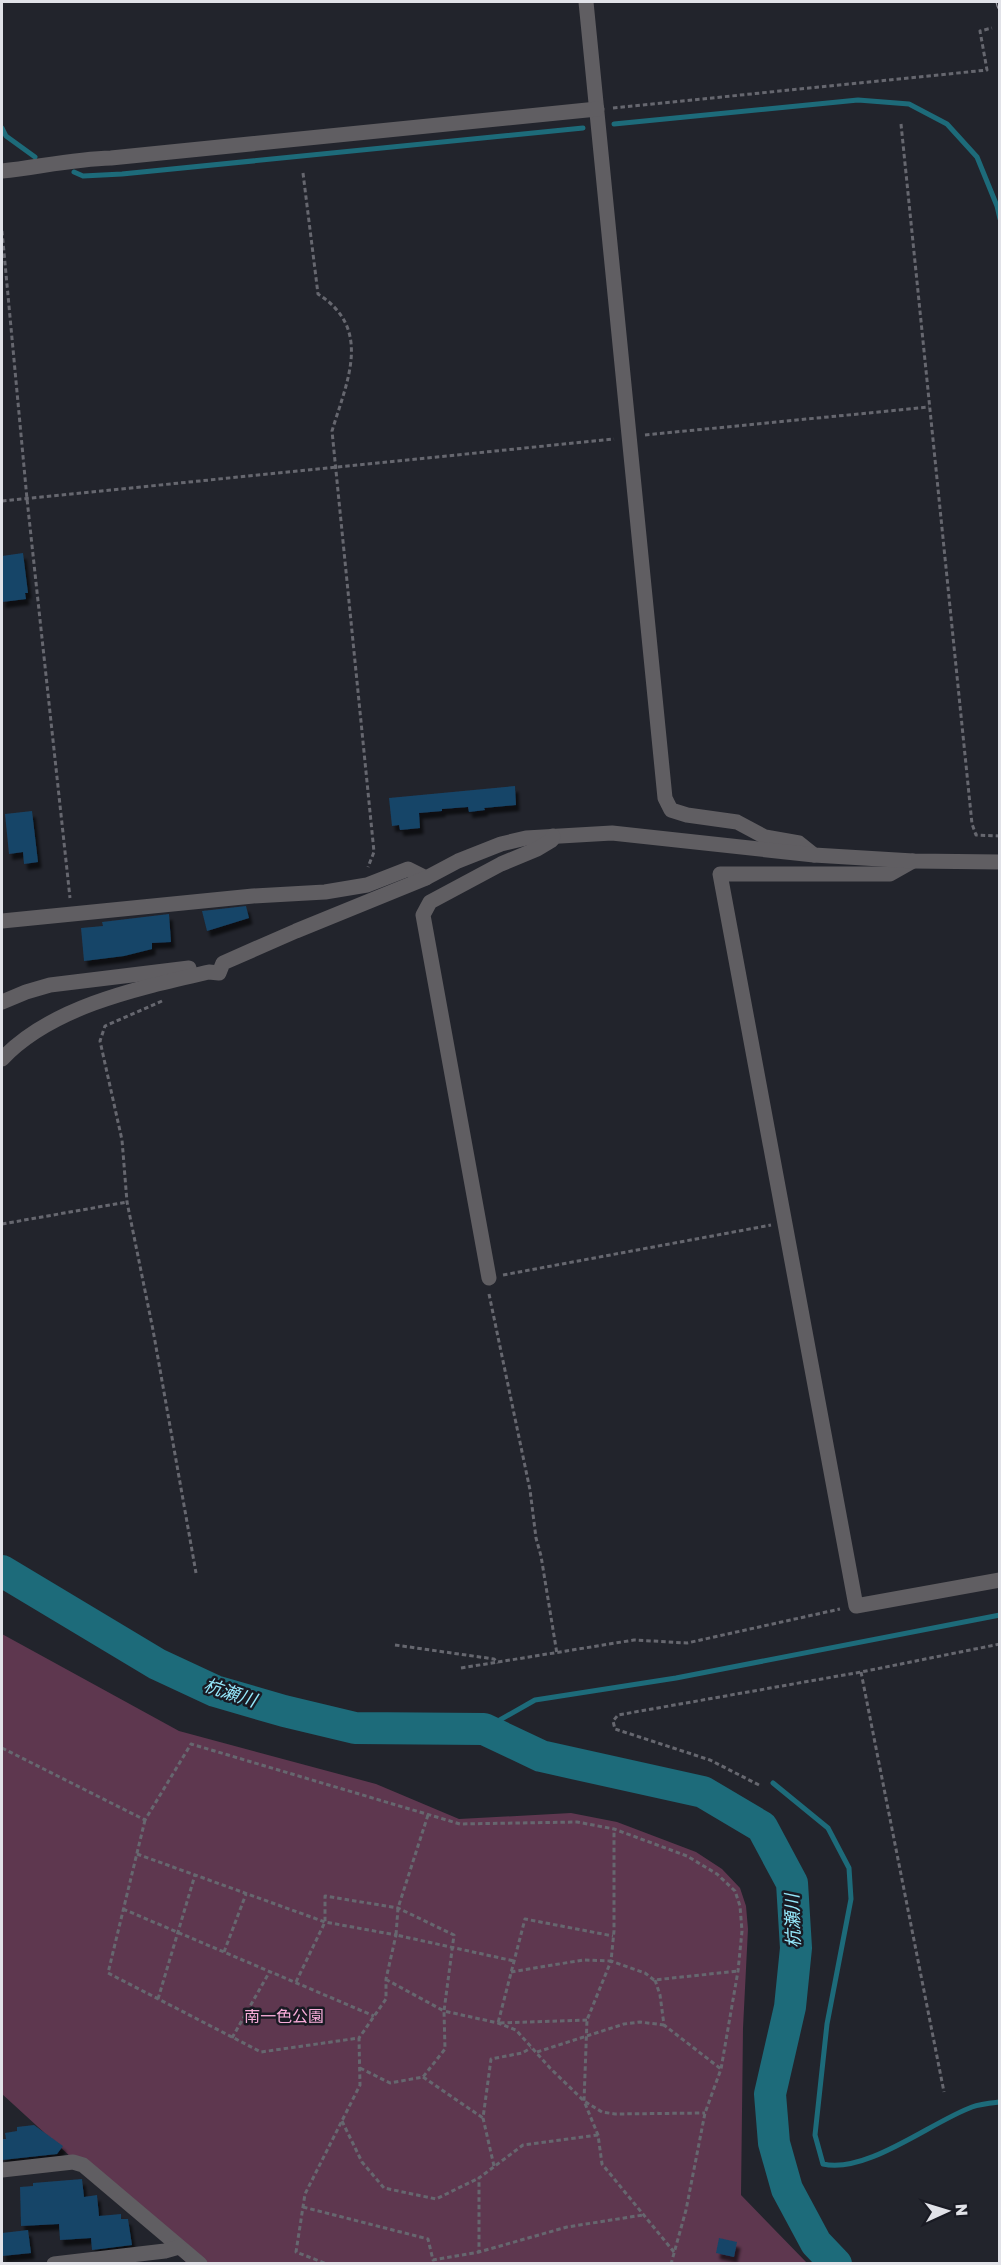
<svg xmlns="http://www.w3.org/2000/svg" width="1001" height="2265" viewBox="0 0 1001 2265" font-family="'Golos Text','Noto Sans JP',sans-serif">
  <defs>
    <filter id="shadow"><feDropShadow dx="3.5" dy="6" stdDeviation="1.5" flood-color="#0009"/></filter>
  </defs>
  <rect width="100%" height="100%" fill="#22242c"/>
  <path fill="#5e374f" d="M 2,1634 L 179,1731 L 376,1784 L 459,1819 L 571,1813 L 617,1822 L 696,1852 L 722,1869 L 740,1888 L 746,1906 L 748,1929 L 743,2028 L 741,2195 L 807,2263 L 187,2263 L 2,2094 Z"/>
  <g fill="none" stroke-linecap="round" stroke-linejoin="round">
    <g stroke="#1d6b7a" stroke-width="5">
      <path d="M 614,124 L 858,100 L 909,104 L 947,124 L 977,157 L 997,206 L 1000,219"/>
      <path d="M 2,128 L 6,136 L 35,157"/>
      <path d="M 74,172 L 83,176 L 122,174 L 583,128"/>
      <path d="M 484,1729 L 535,1700 L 676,1678 L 1000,1615"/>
      <path d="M 773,1783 L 828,1828 L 849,1868 L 851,1899 L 827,2024 L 815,2135 L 823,2164 C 867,2174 931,2122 972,2107 C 980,2104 991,2103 1000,2102"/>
    </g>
    <path stroke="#1d6b7a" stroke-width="32" d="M 2,1571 L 157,1664 L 215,1691 L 284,1711 L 355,1728 L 484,1729 L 541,1756 L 703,1792 L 762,1827 L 792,1883 L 796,1948 L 790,2007 L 770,2094 L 774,2143 L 787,2189 L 816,2243 L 836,2264"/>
  </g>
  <g fill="#194467" filter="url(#shadow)">
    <path d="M 23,553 L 28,593 L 25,593 L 26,599 L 2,602 L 2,556 Z"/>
    <path d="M 515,786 L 516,805 L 484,808 L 485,810 L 469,812 L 468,807 L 442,809 L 442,811 L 419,813 L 420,828 L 400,830 L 399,825 L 392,826 L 389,798 Z"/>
    <path d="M 32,811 L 38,862 L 24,864 L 23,852 L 9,854 L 5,814 Z"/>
    <path d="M 246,906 L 249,918 L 207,931 L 202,911 Z"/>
    <path d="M 169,914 L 171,942 L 152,943 L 152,949 L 124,956 L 84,961 L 81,928 L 103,926 L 102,922 Z"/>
    <path d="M 34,2125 L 63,2146 L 57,2154 L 2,2160 L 2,2139 L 6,2139 L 5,2133 L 17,2131 L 17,2127 Z"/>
    <path d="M 82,2179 L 84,2197 L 97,2195 L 99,2216 L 121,2214 L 121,2219 L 128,2219 L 132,2245 L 92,2250 L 91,2238 L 60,2240 L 59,2224 L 21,2226 L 20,2187 L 33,2186 L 33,2183 Z"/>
    <path d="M 28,2230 L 31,2253 L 2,2256 L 2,2233 Z"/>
    <path d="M 719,2238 L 737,2242 L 734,2257 L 716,2253 Z"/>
  </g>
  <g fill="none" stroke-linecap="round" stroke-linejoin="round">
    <g stroke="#66676f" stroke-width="3" stroke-dasharray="4.5 3" stroke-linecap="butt">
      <path d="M 613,108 L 987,70 L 980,31 L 992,28"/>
      <path d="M 901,124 L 972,824 L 976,835 L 1000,836"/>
      <path d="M 303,173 L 318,294 C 373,329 347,381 332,431 L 374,852 L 368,867"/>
      <path d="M 2,231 L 27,499 L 70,898"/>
      <path d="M 645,435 L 929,407"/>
      <path d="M 2,501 L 614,439"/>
      <path d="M 162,1001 L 105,1026 L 100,1041 L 122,1140 L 127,1202 L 153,1330 L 196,1573"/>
      <path d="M 2,1224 L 127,1202"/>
      <path d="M 503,1275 L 771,1225"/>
      <path d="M 489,1294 L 530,1490 L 536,1538 L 541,1556 L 557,1654"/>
      <path d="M 395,1645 L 494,1659 L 498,1663"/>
      <path d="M 461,1668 L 634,1640 L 687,1643 L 840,1609"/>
      <path d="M 861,1672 L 944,2092"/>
      <path d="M 2,1748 L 145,1820 L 191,1744 L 460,1824 L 577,1822 L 614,1829 L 687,1856 L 717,1874 L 735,1891 L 740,1906 L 742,1931 L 738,1971 L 721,2069 L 705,2113 L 686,2210 L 671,2264"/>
      <path d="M 759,1785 L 710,1760 L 615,1729 L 613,1721 L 618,1715 L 861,1672 L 1000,1644"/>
      <path d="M 428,1815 L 398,1908 L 396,1935 L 514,1961"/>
      <path d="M 145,1820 L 108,1973 L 261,2052 L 359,2038 L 360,2085 L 305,2194 L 296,2252 L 327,2264"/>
      <path d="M 137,1854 L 325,1922 L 396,1935 L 386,1979 L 386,1999 L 359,2038"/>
      <path d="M 123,1909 L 374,2016"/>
      <path d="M 224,1952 L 246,1894"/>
      <path d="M 511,1972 L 583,1960 L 611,1961 L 614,1931 L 614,1829"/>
      <path d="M 655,1980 L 660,1995 L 664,2025 L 721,2069"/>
      <path d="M 296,1982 L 325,1922 L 325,1896 L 398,1908 L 454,1935 L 444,2011 L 498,2023 L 516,2030 L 550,2068 L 584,2101 L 602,2112 L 615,2114 L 705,2113"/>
      <path d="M 158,1999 L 195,1875"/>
      <path d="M 587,2020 L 498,2023 L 525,1919 L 613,1936"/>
      <path d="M 232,2038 L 270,1971"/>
      <path d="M 537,2052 L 624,2024 L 640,2022 L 664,2025"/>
      <path d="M 360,2068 L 390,2083 L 423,2077 L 445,2049 L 444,2011 L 387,1980"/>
      <path d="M 423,2077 L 483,2118"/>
      <path d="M 342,2121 L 362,2162 L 384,2188 L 436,2199 L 479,2178"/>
      <path d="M 598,2135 L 523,2145 L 479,2178 L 479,2252 L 567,2227 L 643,2215"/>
      <path d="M 494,2166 L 483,2118 L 491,2059 L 522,2053 L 531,2048"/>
      <path d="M 303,2207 L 428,2239 L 433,2260 L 479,2252"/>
      <path d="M 674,2252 L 602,2164 L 598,2135 L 584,2101 L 587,2020 L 611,1961 L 645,1973 L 654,1980 L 738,1971"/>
    </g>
    <g stroke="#605e62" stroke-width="15">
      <path d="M 586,2 L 665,798 L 671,810 L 687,815 L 737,822 L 765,837 L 799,843 L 814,855"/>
      <path d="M 2,171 C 39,167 74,159 111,158 L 597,109"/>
      <path d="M 913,861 L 890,874 L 720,874 L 856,1606 L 1000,1580"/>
      <path d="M 2,921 L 253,896 L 325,892 L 367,885 L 408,869 L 426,878"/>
      <path d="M 2,1002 L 26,992 L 50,985 L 189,968"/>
      <path d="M 2,1059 C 52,1006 139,988 209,972 L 219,973 L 223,963 L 296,931 L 426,878 L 458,861 L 501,844 L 526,838 L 612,833 L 814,855 L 913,861 L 1000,862"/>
      <path d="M 489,1278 L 423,915 L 430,902 L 501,864 L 537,849 L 552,840 L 553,836"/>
      <path d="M 2,2170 L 73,2162 L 83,2165 L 200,2264"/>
      <path d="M 54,2264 L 165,2251 L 179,2247"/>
    </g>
    <g stroke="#9b9ca3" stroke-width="7">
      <path id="rail" d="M 999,2 L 1000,6"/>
    </g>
    <use href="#rail" stroke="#191a23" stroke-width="4.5" stroke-dasharray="14" stroke-linecap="butt"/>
  </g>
  <g text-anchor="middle" stroke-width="5" stroke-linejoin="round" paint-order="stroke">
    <g font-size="16" fill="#f8acd9" stroke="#191a23">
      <text x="284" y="2022">南一色公園</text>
    </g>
    <g font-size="18" font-style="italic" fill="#95e8fb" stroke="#191a23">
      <text transform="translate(230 1693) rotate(18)" y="6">杭瀬川</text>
      <text transform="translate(793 1921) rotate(-92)" y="6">杭瀬川</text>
    </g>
  </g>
  <rect width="1001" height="2265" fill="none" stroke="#e1e2e8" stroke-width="6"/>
  <g transform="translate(947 2211) rotate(86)" stroke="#191a23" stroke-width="4.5" paint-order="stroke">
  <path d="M0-4.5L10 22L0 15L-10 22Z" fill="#e1e2e8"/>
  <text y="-9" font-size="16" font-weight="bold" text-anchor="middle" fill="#e1e2e8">N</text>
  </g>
</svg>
